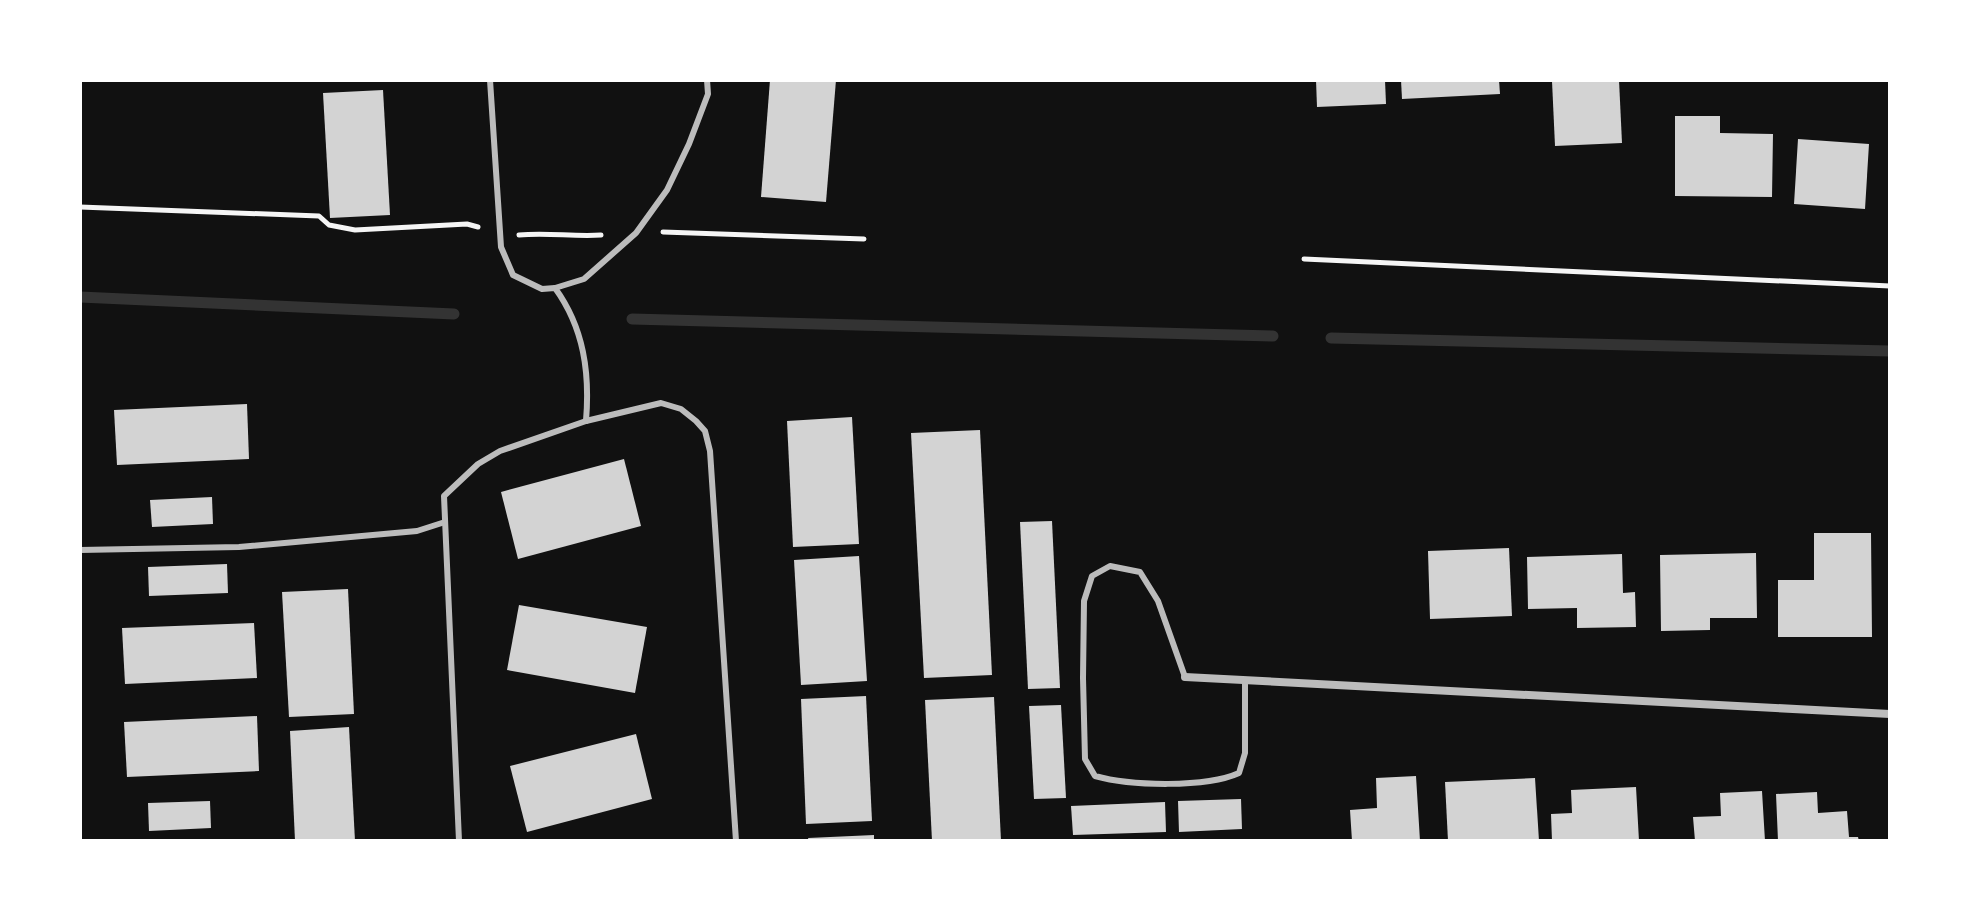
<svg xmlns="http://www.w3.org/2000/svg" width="1970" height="921" viewBox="0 0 1970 921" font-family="'Titillium Web',sans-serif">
  <rect width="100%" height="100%" fill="#111"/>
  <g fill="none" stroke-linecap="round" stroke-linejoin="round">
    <g stroke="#333" stroke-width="11">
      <path d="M 80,297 L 454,314"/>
      <path d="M 632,319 L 1273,336"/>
      <path d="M 1331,338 L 1890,351"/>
    </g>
  </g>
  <g fill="#d3d3d3">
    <path d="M 770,80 L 836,80 L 826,202 L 761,197 Z"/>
    <path d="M 1316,80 L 1385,80 L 1386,104 L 1317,107 Z"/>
    <path d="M 1401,80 L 1499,80 L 1500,94 L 1402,99 Z"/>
    <path d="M 1619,80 L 1622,143 L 1555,146 L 1552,81 Z"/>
    <path d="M 383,90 L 390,215 L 330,218 L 323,93 Z"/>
    <path d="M 1675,116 L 1720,116 L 1720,133 L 1773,134 L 1772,197 L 1675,196 Z"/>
    <path d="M 1798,139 L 1869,144 L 1865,209 L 1794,204 Z"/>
    <path d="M 247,404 L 249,459 L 117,465 L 114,410 Z"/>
    <path d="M 852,417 L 859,544 L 793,547 L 787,421 Z"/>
    <path d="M 980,430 L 992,675 L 924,678 L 911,433 Z"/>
    <path d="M 624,459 L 641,526 L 518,559 L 501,492 Z"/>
    <path d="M 212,497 L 213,524 L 152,527 L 150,500 Z"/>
    <path d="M 1052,521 L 1060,688 L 1028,689 L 1020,522 Z"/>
    <path d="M 1814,533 L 1871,533 L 1872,637 L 1778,637 L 1778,580 L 1814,580 Z"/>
    <path d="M 1509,548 L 1512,616 L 1430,619 L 1428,551 Z"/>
    <path d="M 1756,553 L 1757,618 L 1710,618 L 1710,630 L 1661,631 L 1660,555 Z"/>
    <path d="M 1622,554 L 1623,593 L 1635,592 L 1636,627 L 1577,628 L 1577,608 L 1528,609 L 1527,557 Z"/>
    <path d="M 859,556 L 867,681 L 801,685 L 794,560 Z"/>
    <path d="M 227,564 L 228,593 L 149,596 L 148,567 Z"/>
    <path d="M 348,589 L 354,714 L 289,717 L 282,592 Z"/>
    <path d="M 519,605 L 647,627 L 635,693 L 507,670 Z"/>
    <path d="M 254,623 L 257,678 L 125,684 L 122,628 Z"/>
    <path d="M 866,696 L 872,821 L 806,824 L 801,699 Z"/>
    <path d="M 994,697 L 1001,841 L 932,841 L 925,700 Z"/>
    <path d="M 1061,705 L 1066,798 L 1034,799 L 1029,706 Z"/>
    <path d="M 257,716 L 259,771 L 127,777 L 124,722 Z"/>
    <path d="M 349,727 L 355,841 L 295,841 L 290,731 Z"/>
    <path d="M 636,734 L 652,799 L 527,832 L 510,766 Z"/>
    <path d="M 1416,776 L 1420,841 L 1352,841 L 1350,810 L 1377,808 L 1376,778 Z"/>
    <path d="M 1535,778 L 1539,841 L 1448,841 L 1445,782 Z"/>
    <path d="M 1636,787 L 1639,841 L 1552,841 L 1551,814 L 1572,813 L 1571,790 Z"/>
    <path d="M 1762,791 L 1765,841 L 1695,841 L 1693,817 L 1721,816 L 1720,793 Z"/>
    <path d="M 1817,792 L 1818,813 L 1847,811 L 1849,837 L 1858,837 L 1859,841 L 1778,841 L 1776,794 Z"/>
    <path d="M 1241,799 L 1242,829 L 1179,832 L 1178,801 Z"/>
    <path d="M 210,801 L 211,828 L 149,831 L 148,803 Z"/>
    <path d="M 1165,802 L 1166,832 L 1073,835 L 1071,806 Z"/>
    <path d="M 874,835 L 874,841 L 809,841 L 808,838 Z"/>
  </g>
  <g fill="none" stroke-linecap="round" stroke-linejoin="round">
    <g stroke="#f5f5f5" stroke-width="5">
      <path d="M 80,207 L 319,216 L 329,225 L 355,230 L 467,224 L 478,227"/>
      <path d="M 663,232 L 864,239"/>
      <path d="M 519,235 C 547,232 573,237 601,235"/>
      <path d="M 1304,259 L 1890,286"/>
    </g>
    <g stroke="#bcbcbc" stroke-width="6">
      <path d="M 490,80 L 501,247 L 513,275 L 542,289 L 555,288 C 584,328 590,373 586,421"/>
      <path d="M 555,288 L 584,279 L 636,233 L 667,190 L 689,144 L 708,94 L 707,80"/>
      <path d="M 80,550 L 239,547 L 417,531 L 445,522"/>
      <path d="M 1185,677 L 1158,601 L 1140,572 L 1110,566 L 1092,576 L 1084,601 L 1083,678 L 1085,759 L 1095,776 C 1130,786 1206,788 1239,773 L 1245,753 L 1245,680"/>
      <path d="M 459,841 L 444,496 L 478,464 L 500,451 L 586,421 L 661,403 L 681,409 L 696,421 L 705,431 L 710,451 L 736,841"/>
    </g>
    <path stroke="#bcbcbc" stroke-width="8" d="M 1185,677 L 1890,714"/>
  </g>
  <rect width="1970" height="921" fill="none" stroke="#ffffff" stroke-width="164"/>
</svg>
